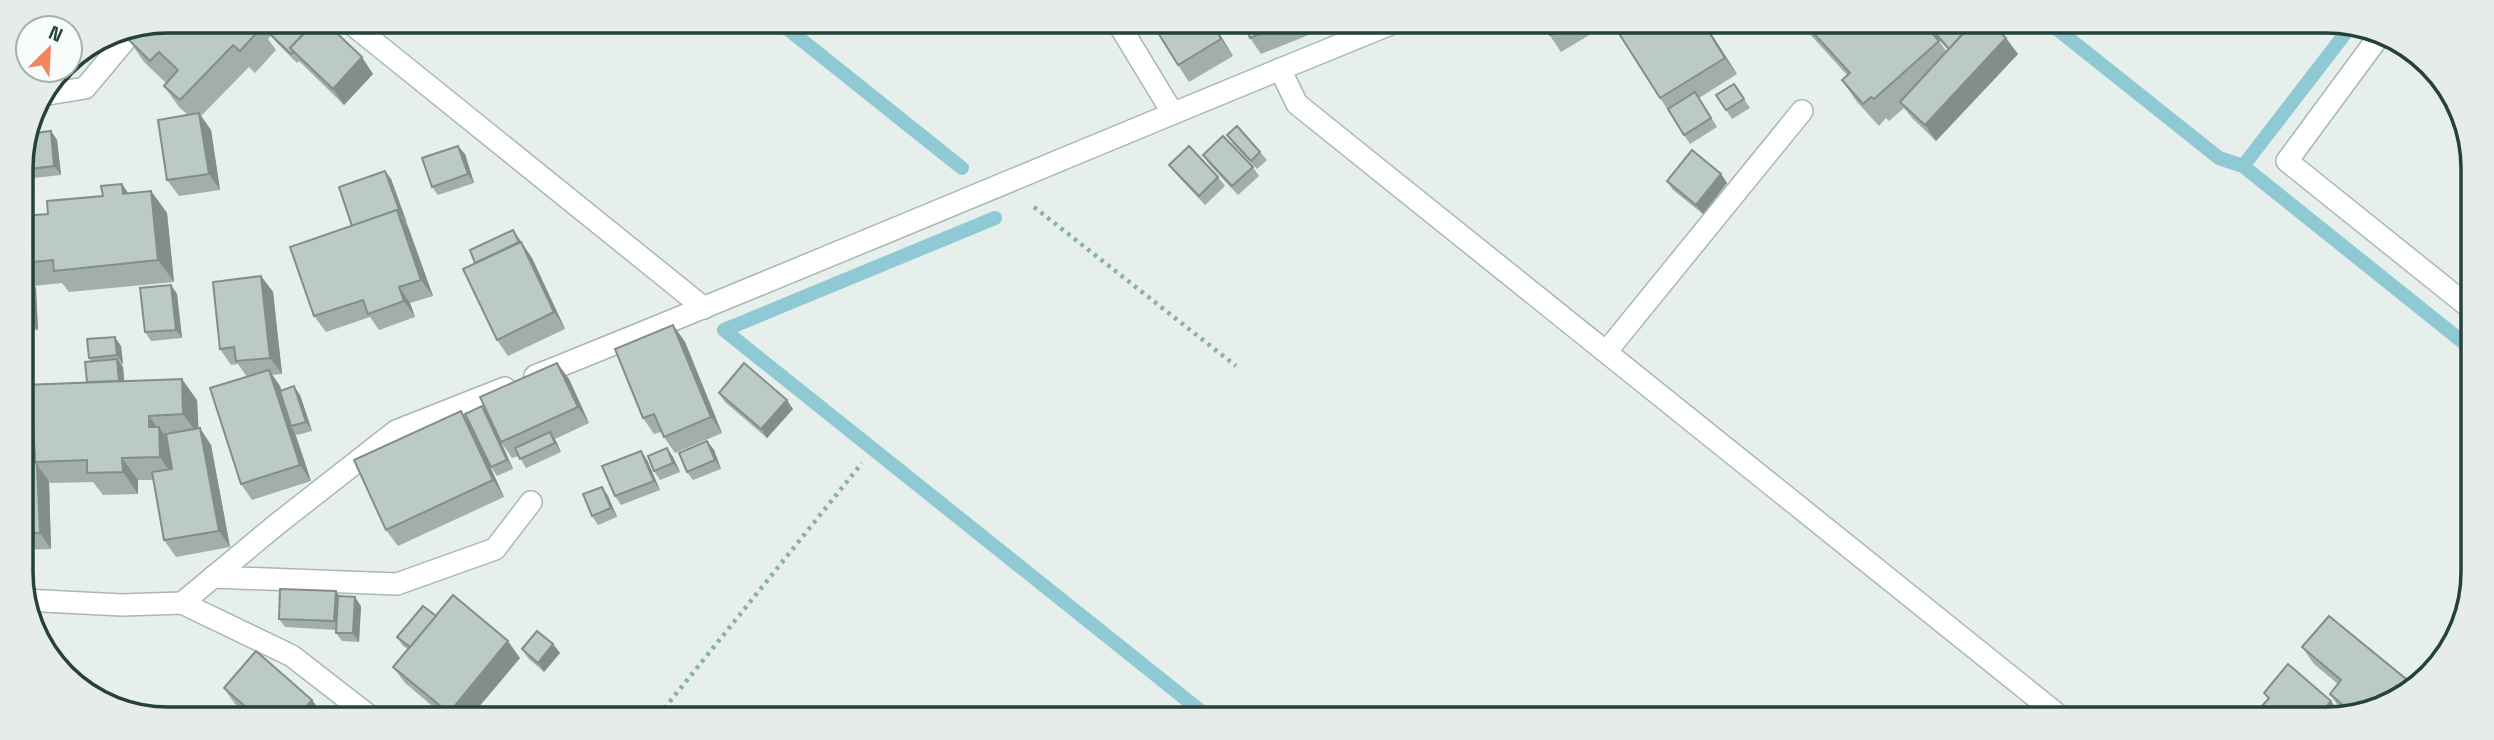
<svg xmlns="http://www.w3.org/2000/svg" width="2494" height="740" viewBox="0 0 2494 740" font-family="'Space Grotesk',sans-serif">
  <rect width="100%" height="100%" fill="#e6efeb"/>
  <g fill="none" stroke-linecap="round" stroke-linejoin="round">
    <g stroke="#8ec9d4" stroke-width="14">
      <path d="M 779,22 L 962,168"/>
      <path d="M 2052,25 L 2219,158 L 2243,166"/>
      <path d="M 2351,26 L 2243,166 L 2469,347"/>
      <path d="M 995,218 L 724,330 L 1207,716"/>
    </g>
    <g stroke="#a8b8b2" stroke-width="24">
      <g id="service">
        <path d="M 1606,352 L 1802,111"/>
        <path d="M 213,577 L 397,584 L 495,549 L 531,502"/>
      </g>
    </g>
    <g stroke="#a8b8b2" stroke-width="24">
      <g id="minor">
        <path d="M 348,21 L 704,308"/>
        <path d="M 1118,23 L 1172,112"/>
        <path d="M 2380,35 L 2287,161 L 2469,307"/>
        <path d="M 1280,69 L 1297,104 L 2062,718"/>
        <path d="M 42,95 L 85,88 L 136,27"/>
        <path d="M 535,376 C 822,261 1105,140 1391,24"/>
        <path d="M 24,600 L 122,605 L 182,603 L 292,656 L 368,715"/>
        <path d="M 182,603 L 276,525 L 396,431 L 505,388"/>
      </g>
    </g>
    <g stroke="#86b3a5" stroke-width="4.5" stroke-dasharray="3.5 5" stroke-linecap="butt">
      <path d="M 1034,207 L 1236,366"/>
      <path d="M 659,715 L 862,463"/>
    </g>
    <use href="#service" stroke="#fff" stroke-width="21"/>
    <use href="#minor" stroke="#fff" stroke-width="21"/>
  </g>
  <g fill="#a1aea9">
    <path d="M 168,21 L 324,21 L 373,74 L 344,105 L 299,61 L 297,63 L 276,42 L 271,36 L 268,39 L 276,50 L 255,73 L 249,67 L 201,116 L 211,130 L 220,190 L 179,196 L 167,180 L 188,115 L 179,107 L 164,86 L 166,83 L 144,62 L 129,40 Z"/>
    <path d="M 1213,23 L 1233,56 L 1189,82 L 1178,65 Z"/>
    <path d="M 1244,23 L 1330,24 L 1331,26 L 1261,54 L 1250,38 Z"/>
    <path d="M 1542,24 L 1605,24 L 1606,25 L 1561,52 Z"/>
    <path d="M 1705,24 L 1737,74 L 1699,98 L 1717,127 L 1690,144 L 1660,98 Z"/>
    <path d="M 1802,25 L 1925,25 L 1939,41 L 1947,52 L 1948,50 L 1926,25 L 1992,25 L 2018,54 L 1936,141 L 1912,118 L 1904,108 L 1889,121 L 1886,118 L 1879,126 L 1857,102 L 1842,80 L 1847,75 L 1807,31 Z"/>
    <path d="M 1734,84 L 1750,108 L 1732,119 L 1716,95 Z"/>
    <path d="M 51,131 L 57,140 L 61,175 L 25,179 L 21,174 L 21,159 Z"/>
    <path d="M 1227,135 L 1260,152 L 1267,160 L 1257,169 L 1233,144 Z"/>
    <path d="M 465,154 L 474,183 L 438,195 L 432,187 Z"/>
    <path d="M 1203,155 L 1253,167 L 1259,176 L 1238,195 L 1209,164 Z"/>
    <path d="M 1169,165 L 1218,177 L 1225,186 L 1205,205 L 1176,174 Z"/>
    <path d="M 385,171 L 391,179 L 433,296 L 410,303 L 415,317 L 379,330 L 370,317 L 326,332 L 314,316 Z"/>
    <path d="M 1721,174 L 1727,183 L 1703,214 L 1673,190 L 1667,181 Z"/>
    <path d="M 151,191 L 167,213 L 174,282 L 69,292 L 62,283 L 34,286 L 36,288 L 38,330 L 22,331 L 22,216 L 48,214 L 129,194 Z"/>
    <path d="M 513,230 L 532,258 L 565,329 L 508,356 L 497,340 L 475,263 Z"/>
    <path d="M 261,276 L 273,292 L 282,374 L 272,375 L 280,386 L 281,390 L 300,395 L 312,431 L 297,435 L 295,433 L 311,481 L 252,500 L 241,484 L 247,377 L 238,364 L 231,365 L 220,349 Z"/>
    <path d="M 171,285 L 177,294 L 182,338 L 151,341 L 145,332 Z"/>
    <path d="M 673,325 L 685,342 L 722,433 L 675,453 L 664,437 L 661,432 L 654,434 L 643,418 Z"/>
    <path d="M 121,346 L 123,364 L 121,364 L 123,367 L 124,381 L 197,400 L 198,428 L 211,445 L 230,547 L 176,557 L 164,540 L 153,480 L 138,480 L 138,494 L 103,495 L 93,482 L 50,483 L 49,481 L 51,549 L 23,550 L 23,447 L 34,446 L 34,440 L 23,423 L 23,385 L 87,382 L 91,361 L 89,358 Z"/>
    <path d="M 557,363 L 569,379 L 589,423 L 555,439 L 561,452 L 526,468 L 519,456 L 512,458 L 501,442 L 513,469 L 497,476 L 491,467 L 486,457 L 504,497 L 398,546 L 386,530 L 470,425 L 482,406 L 488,414 Z"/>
    <path d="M 719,393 L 793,409 L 767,438 L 725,402 Z"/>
    <path d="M 707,441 L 714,450 L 721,469 L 693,480 L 687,472 Z"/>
    <path d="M 667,448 L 673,457 L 680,472 L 660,480 L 654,471 Z"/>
    <path d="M 641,451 L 647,460 L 660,490 L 621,505 L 615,496 Z"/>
    <path d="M 602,487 L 608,496 L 617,517 L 598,525 L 592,516 Z"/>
    <path d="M 336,591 L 339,597 L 361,606 L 359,642 L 342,641 L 336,633 L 336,630 L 285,627 L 279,619 Z"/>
    <path d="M 436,616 L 520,658 L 472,715 L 443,715 L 405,683 L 393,667 L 408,649 L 403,646 L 397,637 Z"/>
    <path d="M 553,644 L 560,653 L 544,672 L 528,658 L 522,649 Z"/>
    <path d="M 2302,647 L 2411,683 L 2415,689 L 2344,715 L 2345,714 L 2341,710 L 2330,694 L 2338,684 L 2314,664 Z"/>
    <path d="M 224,688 L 312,700 L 322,714 L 247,714 L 235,704 Z"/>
  </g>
  <g fill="#838d89">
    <path d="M 1212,23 L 1213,23 L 1233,56 L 1221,39 Z"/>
    <path d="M 1704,24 L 1705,24 L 1737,74 L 1725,58 Z"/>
    <path d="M 2006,38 L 2018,54 L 1936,141 L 1925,125 Z"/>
    <path d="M 99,41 L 68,75 L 65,70 L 70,70 L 70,60 Z"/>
    <path d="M 362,57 L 373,74 L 344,105 L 333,89 Z"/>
    <path d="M 199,113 L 211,130 L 220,190 L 209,174 Z"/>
    <path d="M 51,131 L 57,140 L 61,175 L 54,166 Z"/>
    <path d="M 458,146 L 465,154 L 474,183 L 468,174 Z"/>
    <path d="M 385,171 L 391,179 L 407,223 L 401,215 Z"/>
    <path d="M 1721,174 L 1727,183 L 1703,214 L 1696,205 Z"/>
    <path d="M 122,184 L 137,206 L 123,194 Z"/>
    <path d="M 151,191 L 167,213 L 174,282 L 158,260 Z"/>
    <path d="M 397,210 L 408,227 L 433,296 L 421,280 Z"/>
    <path d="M 513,230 L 532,258 L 565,329 L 554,312 Z"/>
    <path d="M 261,276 L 273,292 L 282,374 L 270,358 Z"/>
    <path d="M 30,279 L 36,288 L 38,330 L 32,322 Z"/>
    <path d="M 171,285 L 177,294 L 182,338 L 176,330 Z"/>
    <path d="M 399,287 L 410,303 L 415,317 L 404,301 Z"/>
    <path d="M 673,325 L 685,342 L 722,433 L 711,417 Z"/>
    <path d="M 115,337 L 121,346 L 123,364 L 117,355 Z"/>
    <path d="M 117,359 L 123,367 L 125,391 L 119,383 Z"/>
    <path d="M 557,363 L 569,379 L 589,423 L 578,407 Z"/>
    <path d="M 269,370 L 280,386 L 293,426 L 291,426 L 295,433 L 311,481 L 300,465 Z"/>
    <path d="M 182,379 L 197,400 L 199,436 L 183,414 Z"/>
    <path d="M 294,386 L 300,395 L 312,431 L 306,422 Z"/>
    <path d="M 787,400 L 793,409 L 767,438 L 761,429 Z"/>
    <path d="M 482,406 L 489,415 L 513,469 L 507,460 Z"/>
    <path d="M 461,411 L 472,427 L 504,497 L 493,480 Z"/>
    <path d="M 149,416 L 159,430 L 159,427 L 174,449 L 175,479 L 160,457 L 149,427 Z"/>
    <path d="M 200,428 L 211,445 L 230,547 L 219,531 Z"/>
    <path d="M 550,432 L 556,441 L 561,452 L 555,443 Z"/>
    <path d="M 707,441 L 714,450 L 721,469 L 715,460 Z"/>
    <path d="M 667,448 L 673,457 L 680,472 L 673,463 Z"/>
    <path d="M 641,451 L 647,460 L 660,490 L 654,481 Z"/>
    <path d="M 122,458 L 138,480 L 138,494 L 123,472 Z"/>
    <path d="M 37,465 L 49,481 L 51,549 L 40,533 Z"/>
    <path d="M 602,487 L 608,496 L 617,517 L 611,508 Z"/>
    <path d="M 336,591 L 342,600 L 340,630 L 334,621 Z"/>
    <path d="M 355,597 L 361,606 L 359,642 L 353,633 Z"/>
    <path d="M 508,641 L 520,658 L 472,715 L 450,715 L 449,713 Z"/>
    <path d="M 553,644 L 560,653 L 544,672 L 538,663 Z"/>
    <path d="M 2411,683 L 2415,689 L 2402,694 Z"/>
    <path d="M 312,700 L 322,714 L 300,714 Z"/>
    <path d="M 2331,701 L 2342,716 L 2335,719 L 2316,719 Z"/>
  </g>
  <g fill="#bbcac4" stroke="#838d89" stroke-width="2">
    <path d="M 168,21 L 254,21 L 261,28 L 240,51 L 233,45 L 180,100 L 164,86 L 178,70 L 159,52 L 150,61 L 129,40 L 142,26 Z"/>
    <path d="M 281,21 L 316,21 L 290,48 L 293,52 L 291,54 L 270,34 Z"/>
    <path d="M 316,21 L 324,21 L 362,57 L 333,89 L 290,48 Z"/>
    <path d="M 1152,23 L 1212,23 L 1221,39 L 1178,65 Z"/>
    <path d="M 1244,23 L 1285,24 L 1250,38 Z"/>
    <path d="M 1542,24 L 1568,24 L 1550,35 Z"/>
    <path d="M 1613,24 L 1704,24 L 1725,58 L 1660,98 Z"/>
    <path d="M 1806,25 L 1925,25 L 1939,41 L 1874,99 L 1871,97 L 1863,104 L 1842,80 L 1850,73 Z"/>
    <path d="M 1928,25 L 1971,25 L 1949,49 Z"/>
    <path d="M 1971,25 L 1992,25 L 2006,38 L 1925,125 L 1900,102 Z"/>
    <path d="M 1734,84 L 1744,99 L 1726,110 L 1716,95 Z"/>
    <path d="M 1695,92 L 1711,118 L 1684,135 L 1668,109 Z"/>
    <path d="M 199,113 L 209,174 L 167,180 L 158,120 Z"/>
    <path d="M 1237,126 L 1260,152 L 1251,161 L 1227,135 Z"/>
    <path d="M 51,131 L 54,166 L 21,170 L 21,159 L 28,134 Z"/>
    <path d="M 1223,136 L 1253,167 L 1232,186 L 1203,155 Z"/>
    <path d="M 458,146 L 468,174 L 432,187 L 422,158 Z"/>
    <path d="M 1189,146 L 1218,177 L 1199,196 L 1169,165 Z"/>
    <path d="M 1692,150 L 1721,174 L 1696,205 L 1667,181 Z"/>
    <path d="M 385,171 L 401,215 L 397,210 L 352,226 L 339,187 Z"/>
    <path d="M 122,184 L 123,194 L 151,191 L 158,260 L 54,271 L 53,260 L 22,263 L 22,216 L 48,214 L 47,201 L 103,196 L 101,186 Z"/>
    <path d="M 397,210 L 421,280 L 399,287 L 404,301 L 368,314 L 363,300 L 314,316 L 290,247 Z"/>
    <path d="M 513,230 L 519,242 L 475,263 L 470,250 Z"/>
    <path d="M 521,242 L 554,312 L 497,340 L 463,269 Z"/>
    <path d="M 261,276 L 270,358 L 236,361 L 234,347 L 220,349 L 213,282 Z"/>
    <path d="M 30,279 L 32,322 L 22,322 L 22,280 Z"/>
    <path d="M 171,285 L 176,330 L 145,332 L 140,288 Z"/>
    <path d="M 673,325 L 711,417 L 664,437 L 654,414 L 643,418 L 615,349 Z"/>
    <path d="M 115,337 L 117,355 L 89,358 L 87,339 Z"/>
    <path d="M 117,359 L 119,381 L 87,382 L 85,362 Z"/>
    <path d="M 557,363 L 578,407 L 501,442 L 480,397 Z"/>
    <path d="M 744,363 L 787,400 L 761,429 L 719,393 Z"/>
    <path d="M 269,370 L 300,465 L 241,484 L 210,388 Z"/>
    <path d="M 182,379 L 183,414 L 149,416 L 149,427 L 159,427 L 160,457 L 122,458 L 123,472 L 87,473 L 87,460 L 35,462 L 33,420 L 23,420 L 23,385 Z"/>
    <path d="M 294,386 L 306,422 L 291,426 L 280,391 Z"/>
    <path d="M 482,406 L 507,460 L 491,467 L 465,414 Z"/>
    <path d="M 461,411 L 493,480 L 386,530 L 354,460 Z"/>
    <path d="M 200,428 L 219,531 L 164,540 L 152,472 L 172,469 L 166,434 Z"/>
    <path d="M 550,432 L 555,443 L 520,459 L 515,448 Z"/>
    <path d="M 707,441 L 715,460 L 687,472 L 679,453 Z"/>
    <path d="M 34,446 L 35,462 L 37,465 L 40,533 L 23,533 L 23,447 Z"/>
    <path d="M 667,448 L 673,463 L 654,471 L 648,456 Z"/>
    <path d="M 641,451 L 654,481 L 615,496 L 602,466 Z"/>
    <path d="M 602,487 L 611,508 L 592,516 L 583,494 Z"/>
    <path d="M 280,589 L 336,591 L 334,621 L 279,619 Z"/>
    <path d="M 453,595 L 508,641 L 449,713 L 393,667 Z"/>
    <path d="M 338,596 L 355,597 L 353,633 L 336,633 Z"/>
    <path d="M 423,606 L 436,616 L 410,647 L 397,637 Z"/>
    <path d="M 2329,616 L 2411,683 L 2402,694 L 2344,715 L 2349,710 L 2330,694 L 2341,680 L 2302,647 Z"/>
    <path d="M 537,631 L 553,644 L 538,663 L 522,649 Z"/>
    <path d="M 256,651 L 312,700 L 300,714 L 254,714 L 224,688 Z"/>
    <path d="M 2288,664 L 2331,701 L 2316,719 L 2251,719 L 2269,698 L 2264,693 Z"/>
  </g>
  <path d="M0 0H2494V740H0ZM168 33H2326A135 135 0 0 1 2461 168V572A135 135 0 0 1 2326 707H168A135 135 0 0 1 33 572V168A135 135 0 0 1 168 33Z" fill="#e6ecea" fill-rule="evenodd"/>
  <path fill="none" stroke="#24423a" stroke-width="3.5" d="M168 33H2326A135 135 0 0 1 2461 168V572A135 135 0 0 1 2326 707H168A135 135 0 0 1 33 572V168A135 135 0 0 1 168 33Z"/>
  <g transform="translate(49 49) rotate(24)"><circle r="33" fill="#f7fbf9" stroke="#a3b1ad" stroke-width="2"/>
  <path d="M0-5L12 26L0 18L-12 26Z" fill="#f4845f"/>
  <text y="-10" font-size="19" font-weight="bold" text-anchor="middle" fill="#24423a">N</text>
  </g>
</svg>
